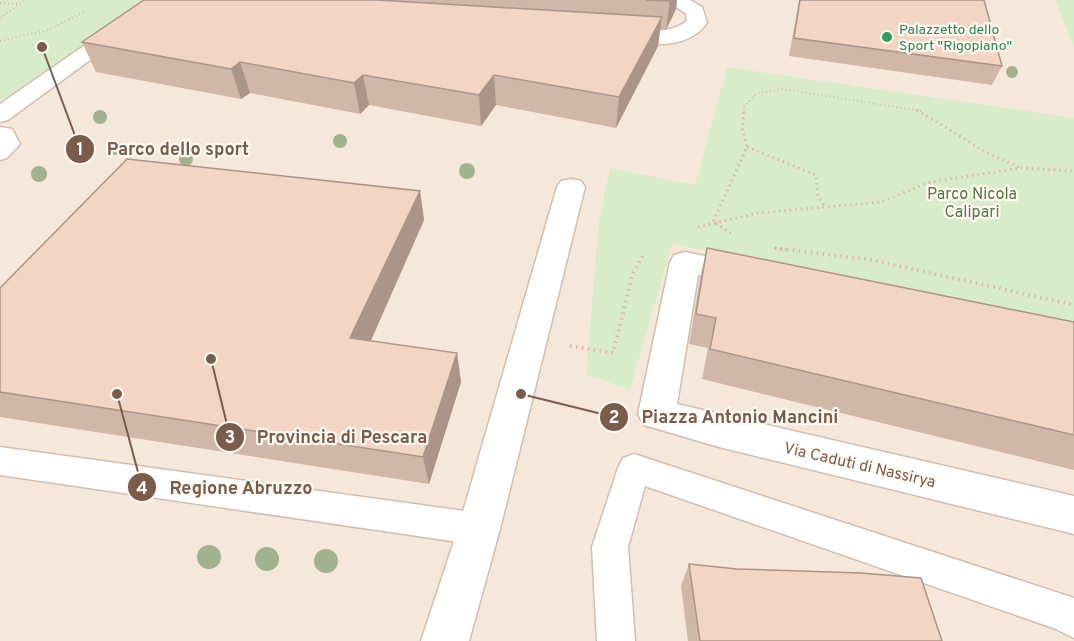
<svg xmlns="http://www.w3.org/2000/svg" width="1074" height="641" viewBox="0 0 1074 641" font-family="Overpass,sans-serif">
  <rect width="100%" height="100%" fill="#fdf6ec"/>
  <rect fill="#f5e8da" x="0" y="0" width="1074" height="641"/>
  <g fill="#d8ecc9">
    <path d="M 0,0 L 154,0 L 14,95 L 0,99 Z"/>
    <path d="M 1055,0 L 1074,0 L 1074,47 Z"/>
    <path d="M 727,67 L 1074,118 L 1074,321 L 672,244 L 630,389 L 586,375 L 599,220 L 610,168 L 695,185 Z"/>
  </g>
  <g fill="none" stroke-linecap="round" stroke-linejoin="round">
    <g stroke="#d1beb0" stroke-width="3">
      <g id="service">
        <path d="M 0,127 L 12,129 L 20,144 L 7,158 L 0,160 Z"/>
        <path d="M 0,447 L 479,513 L 491,518 L 496,529 L 491,540 L 479,545 L 0,475 Z"/>
        <path d="M 634,454 L 1074,598 L 1074,638 L 1056,629 L 645,486 L 628,547 L 635,641 L 597,641 L 592,547 L 618,468 L 623,458 Z"/>
      </g>
    </g>
    <g stroke="#d1beb0" stroke-width="3">
      <g id="minor">
        <path d="M 150,0 L 172,0 L 8,120 L 0,122 L 0,104 Z"/>
        <path d="M 667,0 L 690,0 L 702,7 L 707,23 C 687,52 643,44 614,41 L 607,39 L 604,35 L 607,31 C 634,24 661,40 687,21 L 686,14 Z"/>
        <path d="M 571,179 L 581,181 L 585,187 L 500,529 L 469,641 L 421,641 L 458,529 L 557,187 L 561,181 Z"/>
        <path d="M 685,252 L 758,267 L 763,275 L 758,283 L 747,286 L 698,275 L 677,404 L 1074,496 L 1074,534 L 719,447 L 644,425 L 638,414 L 670,262 L 674,255 Z"/>
      </g>
    </g>
    <g stroke="#d9b8a5" stroke-width="2" stroke-dasharray="1 3" stroke-linecap="butt">
      <path d="M 0,3 L 19,4"/>
      <path d="M 0,18 L 25,0"/>
      <path d="M 0,41 L 48,30 L 84,12"/>
      <path d="M 744,111 L 744,107 L 756,94 L 782,89 L 921,111"/>
    </g>
    <g stroke="#d9b8a5" stroke-width="3" stroke-dasharray="1.5 4" stroke-linecap="butt">
      <path d="M 917,110 L 984,151 L 1021,168"/>
      <path d="M 747,147 L 816,175 L 818,196 L 825,207"/>
      <path d="M 698,227 L 758,213 L 881,202 L 930,182 L 1021,168 L 1074,171"/>
      <path d="M 731,233 L 713,222 L 747,147 L 742,128 L 744,110"/>
      <path d="M 774,248 L 788,250"/>
    </g>
    <g stroke="#d9b8a5" stroke-width="4" stroke-dasharray="1.5 4.5" stroke-linecap="butt">
      <path d="M 775,248 L 872,260 L 1074,305"/>
      <path d="M 570,346 L 613,353 L 633,273 L 644,254"/>
    </g>
    <use href="#service" fill="#fff" fill-rule="evenodd"/>
    <use href="#minor" fill="#fff" fill-rule="evenodd"/>
  </g>
  <g fill="#a0b28e">
    <circle cx="1012" cy="72" r="6"/>
    <circle cx="100" cy="117" r="7"/>
    <circle cx="340" cy="141" r="7"/>
    <circle cx="115" cy="148" r="7"/>
    <circle cx="186" cy="159" r="7"/>
    <circle cx="467" cy="171" r="8"/>
    <circle cx="39" cy="174" r="8"/>
    <circle cx="209" cy="557" r="12"/>
    <circle cx="267" cy="559" r="12"/>
    <circle cx="326" cy="561" r="12"/>
  </g>
  <g fill="#d1b7a8">
    <path d="M 144,0 L 677,0 L 676,9 L 666,30 L 660,29 L 658,46 L 616,128 L 496,105 L 481,126 L 369,105 L 360,114 L 250,93 L 241,99 L 96,72 L 82,42 Z"/>
    <path d="M 799,0 L 984,0 L 1002,66 L 992,85 L 789,56 Z"/>
    <path d="M 420,191 L 424,220 L 371,341 L 457,353 L 461,382 L 429,484 L 0,417 L 0,288 Z"/>
    <path d="M 707,248 L 1074,322 L 1074,470 L 702,379 L 708,348 L 689,344 L 700,278 Z"/>
    <path d="M 689,564 L 942,641 L 688,641 L 681,586 Z"/>
  </g>
  <g fill="#aa9588">
    <path d="M 670,0 L 677,0 L 676,9 L 666,30 Z"/>
    <path d="M 662,17 L 658,46 L 616,128 L 619,97 Z"/>
    <path d="M 240,62 L 250,93 L 241,99 L 231,69 Z"/>
    <path d="M 363,75 L 369,105 L 360,114 L 354,83 Z"/>
    <path d="M 494,75 L 496,105 L 481,126 L 479,95 Z"/>
    <path d="M 420,191 L 424,220 L 359,367 L 350,338 Z"/>
    <path d="M 457,353 L 461,382 L 429,484 L 423,457 Z"/>
  </g>
  <g fill="#f3d5c3" stroke="#aa9588" stroke-width="1.5">
    <path d="M 144,0 L 377,0 L 662,17 L 619,97 L 494,75 L 479,95 L 363,75 L 354,83 L 240,62 L 231,69 L 82,42 Z"/>
    <path d="M 646,0 L 670,0 L 670,1 Z"/>
    <path d="M 800,0 L 984,0 L 1002,66 L 794,38 Z"/>
    <path d="M 127,159 L 420,191 L 350,338 L 457,353 L 423,457 L 0,392 L 0,288 Z"/>
    <path d="M 707,248 L 1074,322 L 1074,435 L 710,349 L 716,318 L 696,314 Z"/>
    <path d="M 689,564 L 737,569 L 861,573 L 921,578 L 942,641 L 700,641 Z"/>
  </g>
  <circle fill="#2e9e5b" stroke="#fffaf3" stroke-width="2" cx="887" cy="37" r="6"/>
  <g text-anchor="middle" stroke-width="4.5" stroke-linejoin="round" paint-order="stroke">
    <g font-size="14" fill="#27864d" stroke="#fffaf3" text-anchor="start">
      <text x="899" y="34">Palazzetto dello<tspan x="899" dy="16">Sport "Rigopiano"</tspan></text>
    </g>
    <g font-size="16" fill="#537a41" stroke="#fffaf3">
      <text x="972" y="199">Parco Nicola<tspan x="972" dy="18">Calipari</tspan></text>
    </g>
    <g font-size="16" fill="#7a5c4d" stroke="#fffaf3">
      <text transform="translate(860 464) rotate(13)" y="6">Via Caduti di Nassirya</text>
    </g>
  </g>
  <path fill="none" stroke="#7a5c4d" stroke-width="2" d="M42 47L80 149M521 394L614 417M211 359L230 437M117 394L142 487"/>
  <g fill="#7a5c4d" stroke="#fffaf3" stroke-width="2">
    <circle cx="42" cy="47" r="6"/>
    <circle cx="521" cy="394" r="6"/>
    <circle cx="211" cy="359" r="6"/>
    <circle cx="117" cy="394" r="6"/>
    <circle cx="80" cy="149" r="15"/>
    <circle cx="614" cy="417" r="15"/>
    <circle cx="230" cy="437" r="15"/>
    <circle cx="142" cy="487" r="15"/>
  </g>
  <g font-size="18" text-anchor="middle" font-weight="bold" fill="#fff">
    <text x="80" y="155">1</text>
    <text x="614" y="423">2</text>
    <text x="230" y="443">3</text>
    <text x="142" y="494">4</text>
  </g>
  <g font-size="18" text-anchor="middle" font-weight="bold" fill="#7a5c4d" stroke="#fffaf3" stroke-width="4.5" stroke-linejoin="round" paint-order="stroke">
    <text x="178" y="155">Parco dello sport</text>
    <text x="740" y="423">Piazza Antonio Mancini</text>
    <text x="342" y="443">Provincia di Pescara</text>
    <text x="241" y="494">Regione Abruzzo</text>
  </g>
</svg>
